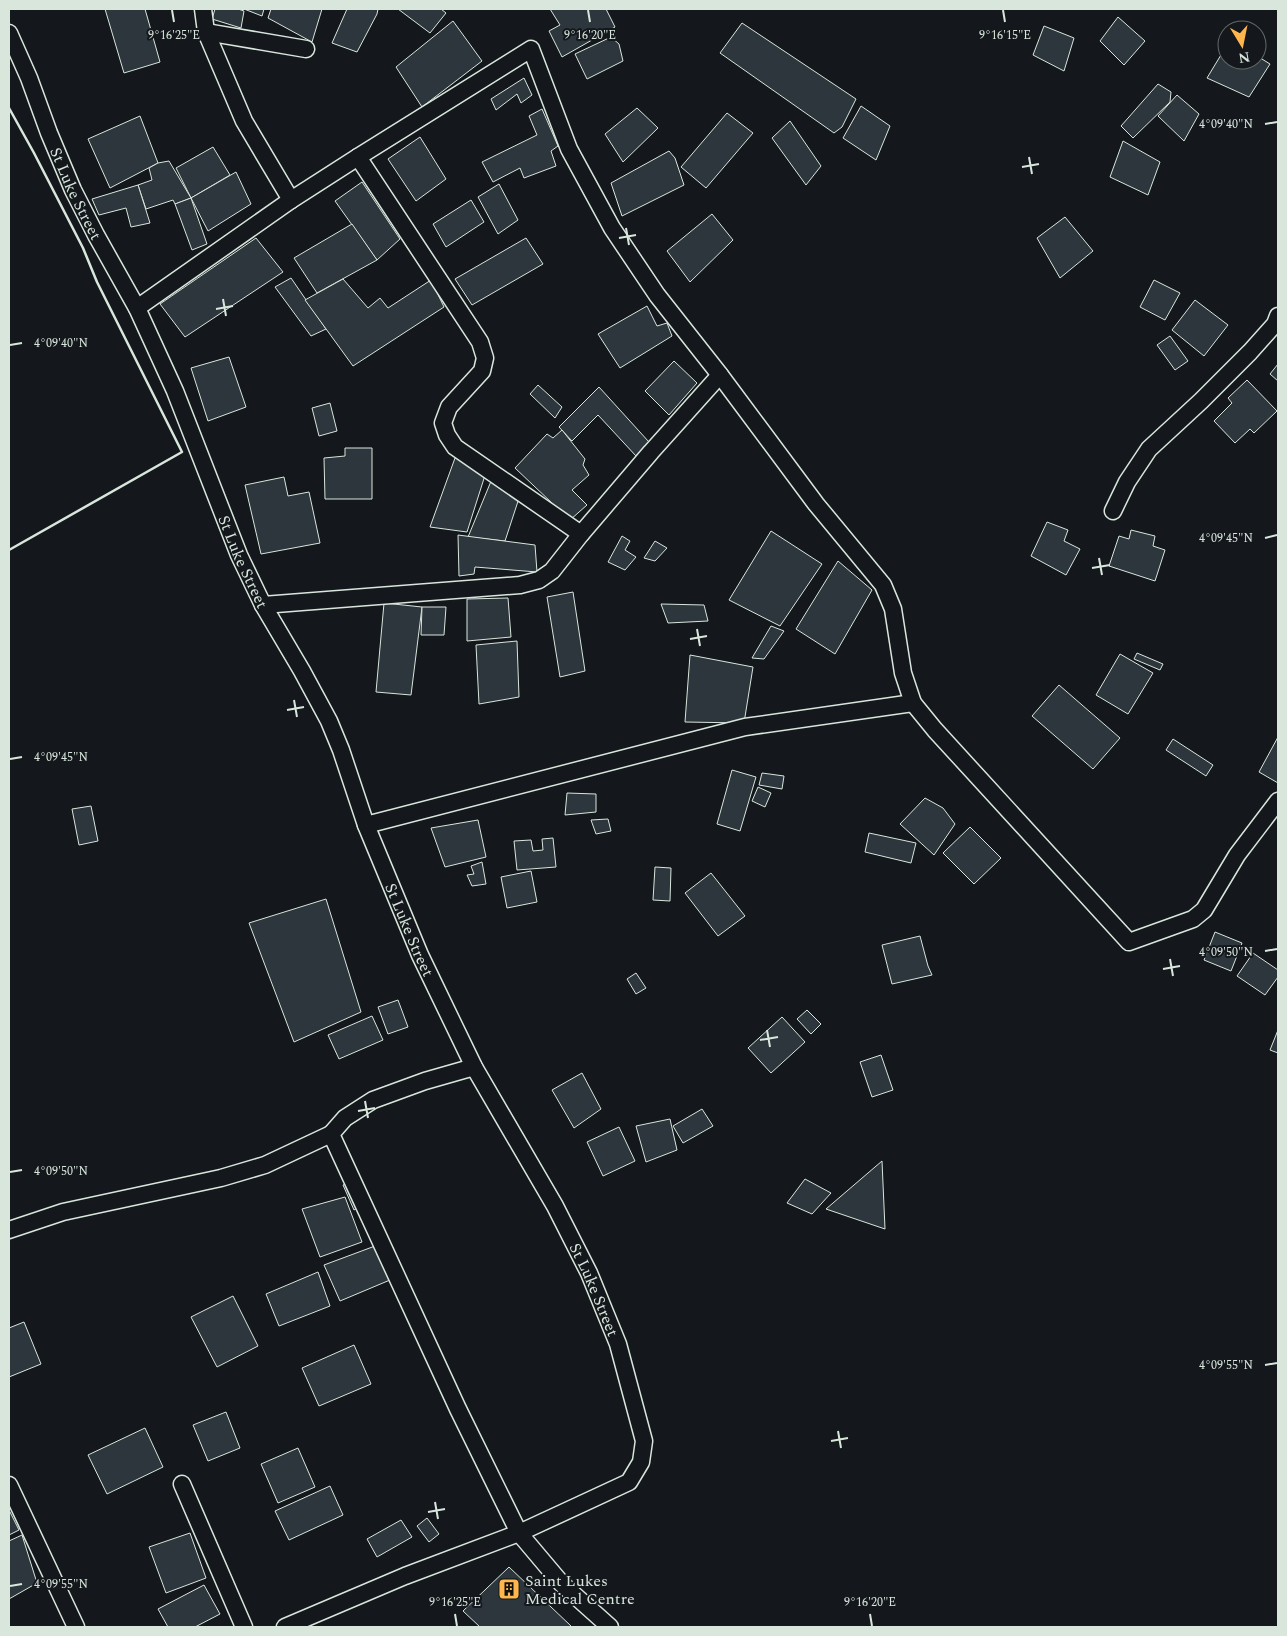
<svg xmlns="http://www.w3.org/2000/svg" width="1287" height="1636" viewBox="0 0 1287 1636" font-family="Spectral,serif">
  <rect width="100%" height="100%" fill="#14181c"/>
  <g fill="#2c363c" stroke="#d8e6dc">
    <path d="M 105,9 L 145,9 L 160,62 L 124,73 Z"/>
    <path d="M 215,9 L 238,9 L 244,11 L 241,28 L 212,19 Z"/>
    <path d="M 244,9 L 264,9 L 262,16 Z"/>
    <path d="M 271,9 L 322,9 L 312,42 L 268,18 Z"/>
    <path d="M 347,9 L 378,9 L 377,14 L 357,52 L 332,43 Z"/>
    <path d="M 398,9 L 441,9 L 446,13 L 430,33 Z"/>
    <path d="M 550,9 L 606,9 L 615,27 L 562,57 L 549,31 L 560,25 Z"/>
    <path d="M 1118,17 L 1145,41 L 1124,65 L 1100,41 Z"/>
    <path d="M 453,21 L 482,61 L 422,107 L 396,67 Z"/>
    <path d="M 742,23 L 856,99 L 842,127 L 834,133 L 720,53 Z"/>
    <path d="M 1044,26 L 1074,38 L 1064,71 L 1033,55 Z"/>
    <path d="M 611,37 L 619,44 L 623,61 L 587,79 L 575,54 Z"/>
    <path d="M 1227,45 L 1227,60 L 1257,60 L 1257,56 L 1270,64 L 1249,97 L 1207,78 Z"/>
    <path d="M 524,78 L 532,95 L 521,103 L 517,94 L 496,110 L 491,99 Z"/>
    <path d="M 1158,84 L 1171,92 L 1170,102 L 1133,138 L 1121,126 Z"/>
    <path d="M 1177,95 L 1199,114 L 1184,141 L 1158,116 Z"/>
    <path d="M 861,106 L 890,126 L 876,160 L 843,138 Z"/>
    <path d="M 637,108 L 658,128 L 623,162 L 605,134 Z"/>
    <path d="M 542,109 L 558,146 L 551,151 L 556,166 L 524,178 L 520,168 L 493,182 L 482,162 L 537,135 L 529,116 Z"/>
    <path d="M 727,113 L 753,133 L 706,188 L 681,167 Z"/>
    <path d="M 140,116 L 158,163 L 110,188 L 88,139 Z"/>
    <path d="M 790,121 L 821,166 L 806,185 L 772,138 Z"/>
    <path d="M 420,137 L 446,179 L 416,201 L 388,159 Z"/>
    <path d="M 1123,141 L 1160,162 L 1148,195 L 1110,177 Z"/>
    <path d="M 213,147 L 230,175 L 191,198 L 176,168 Z"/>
    <path d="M 669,151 L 675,158 L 684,185 L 622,216 L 611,183 Z"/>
    <path d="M 169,161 L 191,198 L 175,204 L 173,200 L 146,209 L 138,185 L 152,180 L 149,168 L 158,163 Z"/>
    <path d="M 236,172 L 251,204 L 208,231 L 191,198 Z"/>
    <path d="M 362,182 L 400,239 L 377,260 L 335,201 Z"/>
    <path d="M 499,184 L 518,220 L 498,234 L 478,197 Z"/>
    <path d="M 138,185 L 150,223 L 131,227 L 126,208 L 99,215 L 92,199 Z"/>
    <path d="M 191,198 L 207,244 L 192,250 L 175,204 Z"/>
    <path d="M 471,200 L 484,222 L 446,247 L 433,224 Z"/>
    <path d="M 712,214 L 733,240 L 690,282 L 667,251 Z"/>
    <path d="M 1065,217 L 1093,251 L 1060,278 L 1037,238 Z"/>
    <path d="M 352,224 L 377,260 L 317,293 L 294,258 Z"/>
    <path d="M 256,238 L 283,272 L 185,337 L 160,304 Z"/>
    <path d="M 526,238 L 543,264 L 472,305 L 455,279 Z"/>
    <path d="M 291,278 L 326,329 L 311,336 L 275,287 Z"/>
    <path d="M 343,279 L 368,308 L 380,298 L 388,308 L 431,280 L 444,307 L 353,366 L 305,300 Z"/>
    <path d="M 1154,280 L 1180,293 L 1165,320 L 1140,307 Z"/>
    <path d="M 1195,300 L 1228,325 L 1204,356 L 1172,330 Z"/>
    <path d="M 647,306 L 657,326 L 667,323 L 672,336 L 620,368 L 598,334 Z"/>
    <path d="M 1170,336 L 1188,361 L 1175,370 L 1157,345 Z"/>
    <path d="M 229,357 L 246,407 L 208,421 L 191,368 Z"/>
    <path d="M 674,361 L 697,383 L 669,415 L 645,391 Z"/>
    <path d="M 1278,364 L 1278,381 L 1270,374 Z"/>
    <path d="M 1247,380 L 1277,411 L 1254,433 L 1250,429 L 1235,443 L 1214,421 L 1232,403 L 1228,398 Z"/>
    <path d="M 538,385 L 562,407 L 555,418 L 530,394 Z"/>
    <path d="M 599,387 L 649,442 L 636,456 L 598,415 L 572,441 L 559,427 Z"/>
    <path d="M 330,403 L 337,431 L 319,436 L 312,408 Z"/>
    <path d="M 562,430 L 585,459 L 583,465 L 589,475 L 572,490 L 587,505 L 570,520 L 515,468 L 547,434 L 553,438 Z"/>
    <path d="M 345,448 L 372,448 L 372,499 L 325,499 L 324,458 L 345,456 Z"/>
    <path d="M 455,458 L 487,469 L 467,532 L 430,527 Z"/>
    <path d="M 494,474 L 523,486 L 505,541 L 468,537 Z"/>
    <path d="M 284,477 L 288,496 L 309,492 L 320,543 L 261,554 L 245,485 Z"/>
    <path d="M 1047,522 L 1068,530 L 1064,541 L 1080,549 L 1066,575 L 1031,556 Z"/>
    <path d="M 1131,530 L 1155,536 L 1153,546 L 1165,550 L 1155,581 L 1109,566 L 1119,536 L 1129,539 Z"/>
    <path d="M 771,531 L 822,564 L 780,626 L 729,600 Z"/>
    <path d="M 458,535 L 535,545 L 537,572 L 475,567 L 474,574 L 459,576 Z"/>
    <path d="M 622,536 L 630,541 L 625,550 L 636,557 L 625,570 L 608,562 Z"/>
    <path d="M 655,541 L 667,548 L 655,561 L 644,558 Z"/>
    <path d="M 838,561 L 872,590 L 835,654 L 796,629 Z"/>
    <path d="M 573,592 L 585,671 L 560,677 L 547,597 Z"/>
    <path d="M 508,598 L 511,637 L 467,641 L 467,599 Z"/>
    <path d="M 384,603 L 422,607 L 411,695 L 376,692 Z"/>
    <path d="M 661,604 L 704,605 L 708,621 L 668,623 Z"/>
    <path d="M 422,607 L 446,607 L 444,635 L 421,635 Z"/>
    <path d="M 771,626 L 784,631 L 764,659 L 752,658 Z"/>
    <path d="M 517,641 L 519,697 L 479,704 L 476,645 Z"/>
    <path d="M 1137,653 L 1163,664 L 1160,670 L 1134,659 Z"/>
    <path d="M 1120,654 L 1153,673 L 1128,714 L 1096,695 Z"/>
    <path d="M 690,655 L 753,667 L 744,723 L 685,722 Z"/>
    <path d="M 1059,685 L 1120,738 L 1093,769 L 1032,716 Z"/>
    <path d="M 1278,737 L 1278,783 L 1259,772 Z"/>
    <path d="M 1173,739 L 1213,765 L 1206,776 L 1166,750 Z"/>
    <path d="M 732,770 L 756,777 L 740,831 L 717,824 Z"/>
    <path d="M 762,773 L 784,776 L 782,789 L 759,785 Z"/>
    <path d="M 758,787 L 771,793 L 765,807 L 752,801 Z"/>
    <path d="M 567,793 L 596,794 L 596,812 L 565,815 Z"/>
    <path d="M 925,798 L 943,808 L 955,824 L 934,855 L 900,824 Z"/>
    <path d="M 91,806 L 98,841 L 79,845 L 72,809 Z"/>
    <path d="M 608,819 L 611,831 L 596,834 L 591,820 Z"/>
    <path d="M 478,820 L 486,857 L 445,867 L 431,828 Z"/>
    <path d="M 970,827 L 1001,858 L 974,884 L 943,853 Z"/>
    <path d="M 869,833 L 916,843 L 911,863 L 865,852 Z"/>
    <path d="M 553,838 L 556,867 L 517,870 L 514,841 L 531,840 L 533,851 L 543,850 L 542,839 Z"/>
    <path d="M 482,862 L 486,884 L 472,886 L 467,875 L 474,874 L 471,866 Z"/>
    <path d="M 655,867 L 671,868 L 670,901 L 653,900 Z"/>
    <path d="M 531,871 L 537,902 L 507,908 L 501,877 Z"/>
    <path d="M 711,873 L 745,916 L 718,936 L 685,893 Z"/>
    <path d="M 326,899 L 361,1012 L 294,1042 L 249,923 Z"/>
    <path d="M 1215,932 L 1242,943 L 1231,971 L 1204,960 Z"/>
    <path d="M 920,936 L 928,966 L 932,975 L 892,984 L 882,945 Z"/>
    <path d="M 1253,953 L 1278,970 L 1278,977 L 1265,995 L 1237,976 Z"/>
    <path d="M 636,973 L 646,988 L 636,994 L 627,979 Z"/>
    <path d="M 398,1000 L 408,1027 L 388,1034 L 378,1007 Z"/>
    <path d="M 807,1010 L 821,1024 L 811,1034 L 797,1019 Z"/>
    <path d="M 372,1016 L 383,1040 L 339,1059 L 328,1035 Z"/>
    <path d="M 782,1017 L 805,1042 L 771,1073 L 748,1048 Z"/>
    <path d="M 1278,1030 L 1278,1053 L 1270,1050 Z"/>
    <path d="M 881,1055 L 893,1090 L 872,1097 L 860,1062 Z"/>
    <path d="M 582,1073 L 601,1109 L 574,1128 L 552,1090 Z"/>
    <path d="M 702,1109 L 713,1126 L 683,1143 L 673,1126 Z"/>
    <path d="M 670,1119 L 677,1150 L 646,1162 L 636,1126 Z"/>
    <path d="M 619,1127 L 635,1161 L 603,1176 L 587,1142 Z"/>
    <path d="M 882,1161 L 885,1229 L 826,1209 Z"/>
    <path d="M 805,1179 L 831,1193 L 812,1214 L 787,1203 Z"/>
    <path d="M 349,1182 L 359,1207 L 354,1210 L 343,1185 Z"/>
    <path d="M 345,1197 L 362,1242 L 320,1257 L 302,1209 Z"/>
    <path d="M 375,1246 L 390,1280 L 340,1301 L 324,1265 Z"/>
    <path d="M 318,1272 L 330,1306 L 279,1326 L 266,1294 Z"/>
    <path d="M 233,1296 L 258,1346 L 217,1367 L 191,1317 Z"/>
    <path d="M 24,1322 L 41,1364 L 9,1377 L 9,1328 Z"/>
    <path d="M 354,1345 L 371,1384 L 319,1406 L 302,1368 Z"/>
    <path d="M 226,1412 L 240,1448 L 208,1461 L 193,1425 Z"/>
    <path d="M 145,1428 L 163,1467 L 107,1494 L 88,1455 Z"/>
    <path d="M 298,1448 L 315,1487 L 278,1503 L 261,1464 Z"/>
    <path d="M 330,1486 L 343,1515 L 289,1540 L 275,1511 Z"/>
    <path d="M 9,1510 L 19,1530 L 9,1535 Z"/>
    <path d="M 427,1518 L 439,1534 L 429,1542 L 417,1526 Z"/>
    <path d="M 401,1520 L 412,1537 L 377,1557 L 367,1539 Z"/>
    <path d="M 190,1533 L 206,1578 L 166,1593 L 149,1547 Z"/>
    <path d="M 22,1535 L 37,1583 L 9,1599 L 9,1541 Z"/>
    <path d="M 509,1567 L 571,1626 L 569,1627 L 480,1627 L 463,1611 Z"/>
    <path d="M 204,1585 L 220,1614 L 195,1627 L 168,1627 L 158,1609 Z"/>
  </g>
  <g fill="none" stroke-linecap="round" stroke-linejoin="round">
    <g stroke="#d8e6dc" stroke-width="19">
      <g id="minor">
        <path d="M 203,9 L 206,32 L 244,121 L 291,200 L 358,157 L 531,49 L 569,149 L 612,228 L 657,295 L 720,375 L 816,504 L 883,585 L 893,609 L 903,673 L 913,703 L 935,730 L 1129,942 L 1193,919 L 1204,910 L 1237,855 L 1278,801"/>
        <path d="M 206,32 L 306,49"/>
        <path id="s1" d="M 9,33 L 29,78 L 49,133 L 73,190 L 96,235 L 137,308 L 175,391 L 239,555 L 263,605 L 302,671 L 329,721 L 341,750 L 366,825 L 420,955 L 474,1067 L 555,1206 L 589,1273 L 618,1344 L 644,1441 L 641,1462 L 629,1482 L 519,1533 L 405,1576 L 285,1627"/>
        <path d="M 358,157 L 480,342 L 485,358 L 482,371 L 449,407 L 443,423 L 447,435 L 455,447 L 581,534"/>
        <path d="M 137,308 L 291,200"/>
        <path d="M 1113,511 L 1127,482 L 1149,449 L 1201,401 L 1250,352 L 1275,324 L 1278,316"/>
        <path d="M 263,605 L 520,585 L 539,580 L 552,571 L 581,534 L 651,452 L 720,375"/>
        <path d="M 366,825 L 745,727 L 913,703"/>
        <path d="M 474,1067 L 425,1081 L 373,1100 L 345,1118 L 331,1134 L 458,1409 L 519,1533 L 562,1584 L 610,1627"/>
        <path d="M 9,1230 L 63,1212 L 221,1178 L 265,1165 L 331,1134"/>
        <path d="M 182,1484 L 244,1627"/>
        <path d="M 9,1485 L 76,1627"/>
      </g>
    </g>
    <use href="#minor" stroke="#14181c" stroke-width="16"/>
    <path stroke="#d8e6dc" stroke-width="2.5" d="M 9,108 L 34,153 L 83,248 L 97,282 L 182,452 L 9,550"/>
  </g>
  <path fill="none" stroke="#d8e6dc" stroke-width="2" d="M 172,10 L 174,22M 588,10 L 590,22M 1003,10 L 1005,22M 1265,124 L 1277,122M 1029,157 L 1032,174M 1022,167 L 1039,164M 626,228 L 629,245M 619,238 L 636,235M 223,299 L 226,316M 216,309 L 233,306M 10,345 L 22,343M 1265,538 L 1277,535M 1099,558 L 1102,575M 1092,568 L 1110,565M 697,629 L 700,646M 690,639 L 707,636M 294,700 L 297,717M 287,710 L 304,707M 10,759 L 22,757M 1265,951 L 1277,949M 1170,959 L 1173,976M 1163,969 L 1180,966M 767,1030 L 770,1047M 760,1040 L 778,1037M 365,1101 L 368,1118M 358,1111 L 375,1108M 10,1172 L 22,1170M 1265,1365 L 1277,1363M 838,1431 L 841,1448M 831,1441 L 848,1438M 435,1502 L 438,1519M 428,1512 L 445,1509M 10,1586 L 22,1584M 455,1614 L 457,1626M 870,1614 L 872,1626"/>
  <defs>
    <g id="building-square" transform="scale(1.125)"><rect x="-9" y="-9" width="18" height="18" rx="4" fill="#ffb74d" stroke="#14181c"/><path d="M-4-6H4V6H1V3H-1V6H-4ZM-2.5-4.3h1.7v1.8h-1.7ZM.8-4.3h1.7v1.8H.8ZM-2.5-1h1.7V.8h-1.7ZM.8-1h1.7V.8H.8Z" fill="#111"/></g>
  </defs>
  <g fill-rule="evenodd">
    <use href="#building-square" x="509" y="1589"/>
  </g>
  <g text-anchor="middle" stroke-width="4" stroke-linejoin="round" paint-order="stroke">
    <g font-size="16" fill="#d8e6dc" stroke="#14181c">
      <text dy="6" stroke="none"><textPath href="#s1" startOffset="174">St Luke Street</textPath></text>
      <text dy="6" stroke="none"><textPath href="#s1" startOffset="579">St Luke Street</textPath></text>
      <text dy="6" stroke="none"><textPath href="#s1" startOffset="984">St Luke Street</textPath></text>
      <text dy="6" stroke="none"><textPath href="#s1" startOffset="1389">St Luke Street</textPath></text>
    </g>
    <g font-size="16" fill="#d8e6dc" stroke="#14181c" text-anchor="start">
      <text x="525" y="1586">Saint Lukes<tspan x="525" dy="18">Medical Centre</tspan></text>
    </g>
  </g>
  <g font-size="12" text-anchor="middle" fill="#d8e6dc" stroke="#14181c" stroke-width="4" stroke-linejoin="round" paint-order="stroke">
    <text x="174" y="39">9°16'25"E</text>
    <text x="590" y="39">9°16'20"E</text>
    <text x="1005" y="39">9°16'15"E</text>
    <text x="1226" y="128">4°09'40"N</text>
    <text x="61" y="347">4°09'40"N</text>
    <text x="1226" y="542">4°09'45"N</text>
    <text x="61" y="761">4°09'45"N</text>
    <text x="1226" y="956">4°09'50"N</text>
    <text x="61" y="1175">4°09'50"N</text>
    <text x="1226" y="1369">4°09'55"N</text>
    <text x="61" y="1588">4°09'55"N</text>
    <text x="455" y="1606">9°16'25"E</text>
    <text x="870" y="1606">9°16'20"E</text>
  </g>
  <rect width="1287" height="1636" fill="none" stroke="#d8e6dc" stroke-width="20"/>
  <g transform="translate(1242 45) rotate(170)"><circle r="24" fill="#14181c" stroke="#626a69"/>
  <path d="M0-4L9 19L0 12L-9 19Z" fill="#ffb74d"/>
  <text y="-8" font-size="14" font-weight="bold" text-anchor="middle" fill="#d8e6dc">N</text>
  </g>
</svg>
